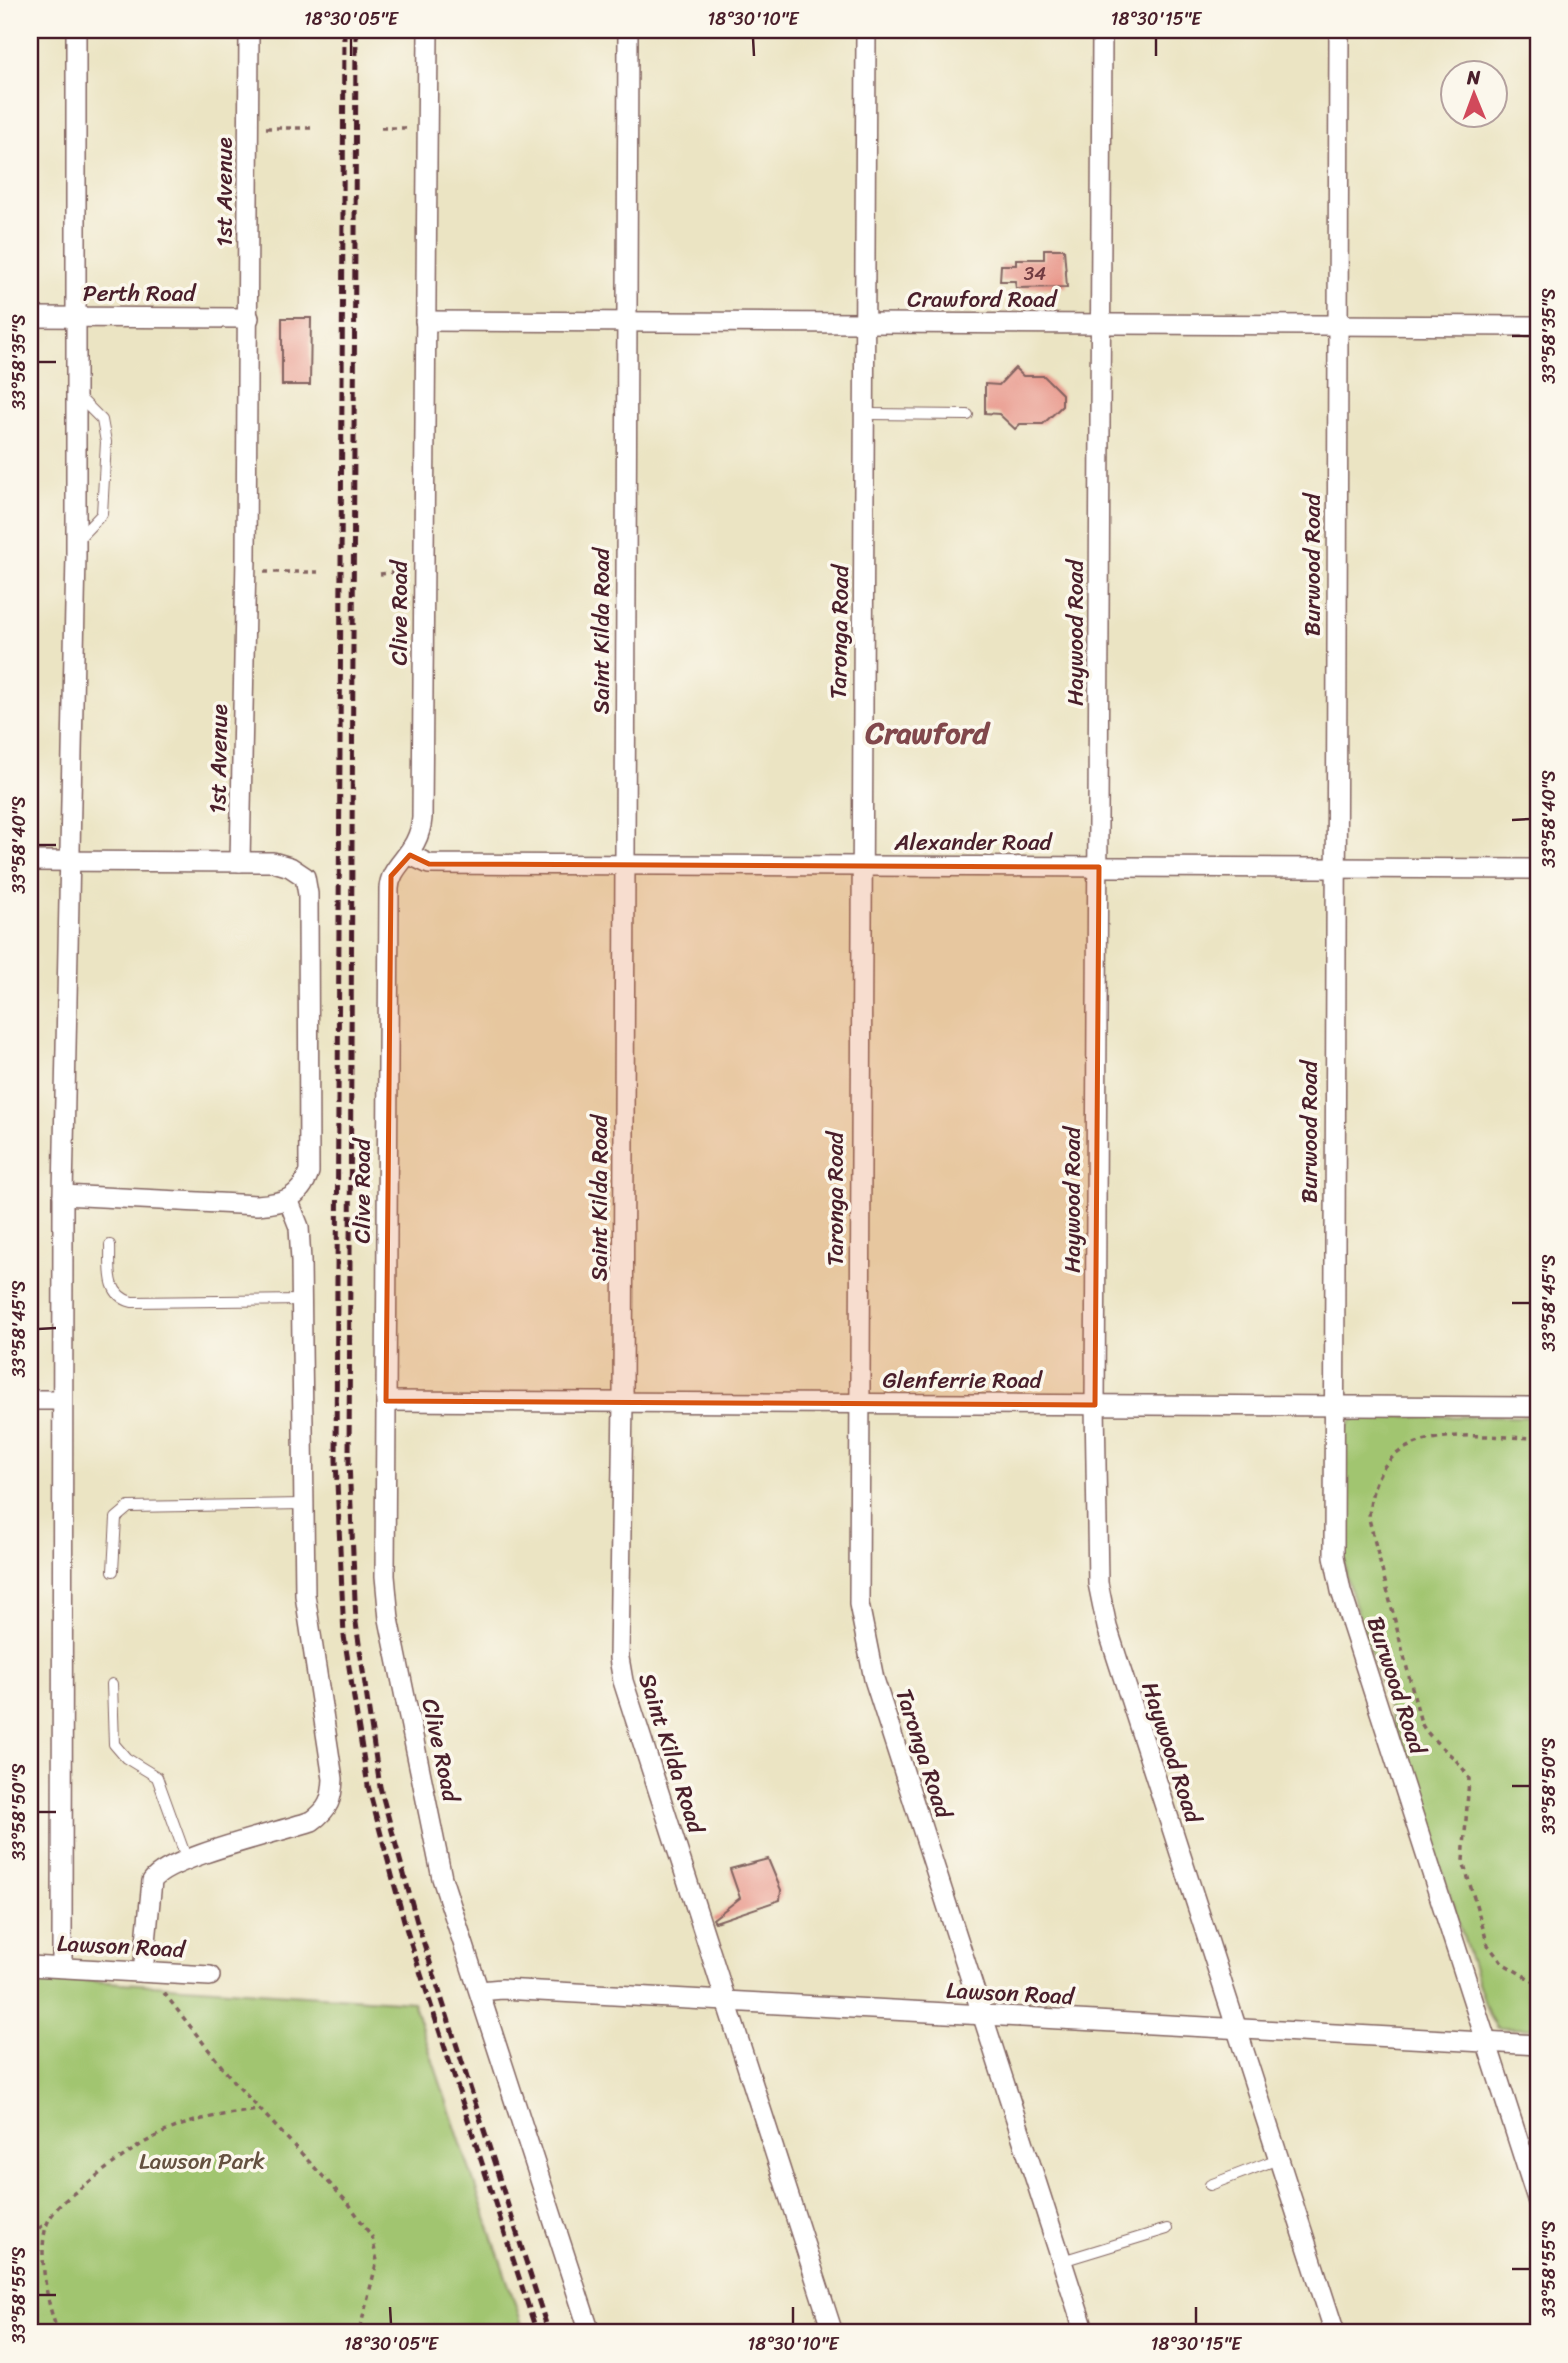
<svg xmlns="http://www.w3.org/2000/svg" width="1568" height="2363" viewBox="0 0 1568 2363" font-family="Sriracha,sans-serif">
  <rect width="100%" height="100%" fill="#fbf7ec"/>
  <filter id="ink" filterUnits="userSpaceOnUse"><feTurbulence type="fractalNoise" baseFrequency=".0143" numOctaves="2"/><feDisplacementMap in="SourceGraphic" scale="14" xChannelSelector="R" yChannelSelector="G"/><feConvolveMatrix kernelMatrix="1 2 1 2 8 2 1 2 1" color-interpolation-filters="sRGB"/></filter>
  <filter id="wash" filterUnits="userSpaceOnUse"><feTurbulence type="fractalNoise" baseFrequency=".00686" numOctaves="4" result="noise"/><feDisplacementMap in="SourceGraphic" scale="28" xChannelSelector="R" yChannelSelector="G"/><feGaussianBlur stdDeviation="1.57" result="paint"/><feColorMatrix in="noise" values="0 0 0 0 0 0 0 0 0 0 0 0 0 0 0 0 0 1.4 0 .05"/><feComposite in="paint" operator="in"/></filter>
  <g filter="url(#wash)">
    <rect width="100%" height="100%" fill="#ebe4c3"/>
    <g fill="#a1c570" stroke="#76724e" stroke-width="2">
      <path d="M 1364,1416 L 1538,1417 L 1538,2029 L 1497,2028 L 1489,2016 L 1348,1583 L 1342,1554 L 1343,1432 L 1352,1420 Z"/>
      <path d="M 30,1977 L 413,2002 L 525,2333 L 30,2333 Z"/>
    </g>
    <g id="blocks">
      <g fill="#e89589">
        <path d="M 1044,249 L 1064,249 L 1067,287 L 1016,288 L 1015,281 L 1000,281 L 1001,265 L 1016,265 L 1016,259 L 1044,259 Z"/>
        <path d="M 282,318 L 311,318 L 310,385 L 282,385 Z"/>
        <path d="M 1015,368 L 1023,376 L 1044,376 L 1062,394 L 1062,406 L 1043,424 L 1020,424 L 1015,429 L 999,414 L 985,413 L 985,384 L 999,385 Z"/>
        <path d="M 768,1859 L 781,1890 L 780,1900 L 715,1922 L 713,1919 L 740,1898 L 730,1869 Z"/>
      </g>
    </g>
  </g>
  <g filter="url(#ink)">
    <use href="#blocks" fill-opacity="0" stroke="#826460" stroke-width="2"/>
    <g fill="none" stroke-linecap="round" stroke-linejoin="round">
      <g stroke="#826460" stroke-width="12">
        <g id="service">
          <path d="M 77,395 L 102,420 L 106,442 L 102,514 L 77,540"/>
          <path d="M 866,414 L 968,415"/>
          <path d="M 110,1245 C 111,1267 105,1295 132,1302 L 301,1300"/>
          <path d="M 113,1571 L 116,1518 L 129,1507 L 302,1504"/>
          <path d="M 112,1684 L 114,1744 L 126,1758 L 157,1777 L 187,1860"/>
          <path d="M 1210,2185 L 1278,2159"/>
          <path d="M 1062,2261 L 1167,2229"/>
        </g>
      </g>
      <g stroke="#826460" stroke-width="22">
        <g id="minor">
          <path d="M 428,30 L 422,818 C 419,855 390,863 389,889 L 385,1576 L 389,1619 L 442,1878 L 590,2333"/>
          <path d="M 628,30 L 623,1402 L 619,1658 L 623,1681 L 833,2333"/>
          <path d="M 866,30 L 859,1604 L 874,1679 L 1085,2333"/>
          <path d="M 1102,30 L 1095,1405 L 1098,1583 L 1107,1627 L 1335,2333"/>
          <path d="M 1339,30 L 1334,1556 L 1341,1591 L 1538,2202"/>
          <path d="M 30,317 L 249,318"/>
          <path d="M 425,321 L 1538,326"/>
          <path d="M 410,855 L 429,864 L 1538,869"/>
          <path d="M 30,861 L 273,862 L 290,867 L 305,877 L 308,894 L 309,1172 C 300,1199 283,1203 257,1205 L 63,1195"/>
          <path d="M 240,862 L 246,557 L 249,30"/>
          <path d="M 30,1400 L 62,1400"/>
          <path d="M 386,1401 L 1538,1407"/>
          <path d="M 30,1966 L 210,1976"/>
          <path d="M 62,1967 L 63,1195 L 76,555 L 76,30"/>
          <path d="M 143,1972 L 152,1881 C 168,1857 280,1832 312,1821 C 329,1809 332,1799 333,1779 L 305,1595 L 301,1261 L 299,1227 L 288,1199"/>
          <path d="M 480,1991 L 502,1989 L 1538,2045"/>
        </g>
      </g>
      <g stroke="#826460" stroke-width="3.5" stroke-dasharray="5 5" stroke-linecap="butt">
        <path d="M 266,128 L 316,128"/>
        <path d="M 381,128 L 407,128"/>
        <path d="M 264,572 L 318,572"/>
        <path d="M 380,574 L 406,571"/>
        <path d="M 1538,1438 C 1465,1437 1373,1417 1369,1519 L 1421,1723 C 1433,1745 1459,1756 1469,1779 L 1463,1861 L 1488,1945 L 1502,1963 L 1538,1984"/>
        <path d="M 164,1993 L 234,2082 L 349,2204 L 372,2237 L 377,2261 L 359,2333"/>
        <path d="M 30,2234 L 47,2223"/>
        <path d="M 59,2333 C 47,2310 35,2241 50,2218 C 60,2201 79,2190 94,2178 C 155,2131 182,2118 260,2110"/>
      </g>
      <use href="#service" stroke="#fff" stroke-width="10"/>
      <use href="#minor" stroke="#fff" stroke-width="19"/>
      <g stroke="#4a1f2b" stroke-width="5" stroke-dasharray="10 5" stroke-linecap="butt">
        <path d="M 344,30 L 336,1460 L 344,1636 L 368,1786 L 406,1928 L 537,2333"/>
        <path d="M 356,30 L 349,1462 L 356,1623 L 380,1787 L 417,1922 L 549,2333"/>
      </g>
    </g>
  </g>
  <path fill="#d8530f" fill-opacity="0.2" stroke="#d8530f" stroke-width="5" stroke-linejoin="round" d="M 410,855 L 429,864 L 1099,867 L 1095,1405 L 386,1401 L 391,876 Z"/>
  <path fill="none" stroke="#4a1f2b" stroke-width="2.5" d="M 351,38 L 351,56M 753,38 L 754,56M 1156,38 L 1156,56M 1512,336 L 1530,336M 38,362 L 56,362M 1512,820 L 1530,819M 38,845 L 56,845M 1512,1303 L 1530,1303M 38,1329 L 56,1328M 1512,1786 L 1530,1786M 38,1812 L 56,1812M 1512,2269 L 1530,2269M 38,2295 L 56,2295M 390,2307 L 391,2324M 793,2307 L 793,2324M 1196,2307 L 1196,2324"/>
  <g text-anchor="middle" stroke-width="7" stroke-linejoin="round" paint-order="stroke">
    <g font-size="19" fill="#723c42">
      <text x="1035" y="280">34</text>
    </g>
    <g font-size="23" fill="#4a1f2b" stroke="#fbf7ec">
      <text transform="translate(224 192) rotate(-90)" y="8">1st Avenue</text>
      <text x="139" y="301">Perth Road</text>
      <text x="982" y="307">Crawford Road</text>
      <text transform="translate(1312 565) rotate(-90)" y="8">Burwood Road</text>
      <text transform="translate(399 613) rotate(-90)" y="8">Clive Road</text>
      <text transform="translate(601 631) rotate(-90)" y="8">Saint Kilda Road</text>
      <text transform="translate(839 632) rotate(-89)" y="8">Taronga Road</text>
      <text transform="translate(1075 633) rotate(-90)" y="8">Haywood Road</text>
      <text transform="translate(218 759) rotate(-89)" y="8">1st Avenue</text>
      <text x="973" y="850">Alexander Road</text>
      <text transform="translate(1309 1132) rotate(-90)" y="8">Burwood Road</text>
      <text transform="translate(362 1191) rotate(-90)" y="8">Clive Road</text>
      <text transform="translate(599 1198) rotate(-90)" y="8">Saint Kilda Road</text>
      <text transform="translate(835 1199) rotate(-90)" y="8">Taronga Road</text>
      <text transform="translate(1072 1200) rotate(-90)" y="8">Haywood Road</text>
      <text x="962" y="1388">Glenferrie Road</text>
      <text transform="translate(1397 1685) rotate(72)" y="8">Burwood Road</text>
      <text transform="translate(441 1750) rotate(78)" y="8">Clive Road</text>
      <text transform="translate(1172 1752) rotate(72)" y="8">Haywood Road</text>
      <text transform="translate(672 1753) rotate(72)" y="8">Saint Kilda Road</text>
      <text transform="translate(924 1753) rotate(72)" y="8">Taronga Road</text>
      <text transform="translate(121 1946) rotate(3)" y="8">Lawson Road</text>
      <text transform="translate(1010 1993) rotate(3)" y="8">Lawson Road</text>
    </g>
    <g font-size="23" fill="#645140" stroke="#fbf7ec">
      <text x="202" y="2169">Lawson Park</text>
    </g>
    <g font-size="30" font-weight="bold" fill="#81484c" stroke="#fbf7ec">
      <text x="927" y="743">Crawford</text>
    </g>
  </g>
  <rect width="1568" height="2363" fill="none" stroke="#fbf7ec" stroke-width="77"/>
  <g transform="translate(1474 94) rotate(359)"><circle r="33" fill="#fbf7ec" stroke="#b4a19f" stroke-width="2"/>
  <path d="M0-5L12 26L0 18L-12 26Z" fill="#d1495b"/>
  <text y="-10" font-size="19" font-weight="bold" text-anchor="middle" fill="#4a1f2b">N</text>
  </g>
  <rect x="38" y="38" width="1492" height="2286" fill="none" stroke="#4a1f2b" stroke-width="2.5"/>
  <g font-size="18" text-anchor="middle" fill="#4a1f2b">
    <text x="351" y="25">18°30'05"E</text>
    <text x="753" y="25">18°30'10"E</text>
    <text x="1156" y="25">18°30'15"E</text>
    <text transform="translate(1549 336) rotate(-90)" y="6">33°58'35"S</text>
    <text transform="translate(19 362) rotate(-90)" y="6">33°58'35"S</text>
    <text transform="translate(1549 819) rotate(-90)" y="6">33°58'40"S</text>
    <text transform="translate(19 845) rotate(-90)" y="6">33°58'40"S</text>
    <text transform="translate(1549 1303) rotate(-90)" y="6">33°58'45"S</text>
    <text transform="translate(19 1329) rotate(-90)" y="6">33°58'45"S</text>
    <text transform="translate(1549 1786) rotate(-90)" y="6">33°58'50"S</text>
    <text transform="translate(19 1812) rotate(-90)" y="6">33°58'50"S</text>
    <text transform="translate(1549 2269) rotate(-90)" y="6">33°58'55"S</text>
    <text transform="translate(19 2295) rotate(-90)" y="6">33°58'55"S</text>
    <text x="391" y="2350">18°30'05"E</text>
    <text x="793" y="2350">18°30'10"E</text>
    <text x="1196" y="2350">18°30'15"E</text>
  </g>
</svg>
